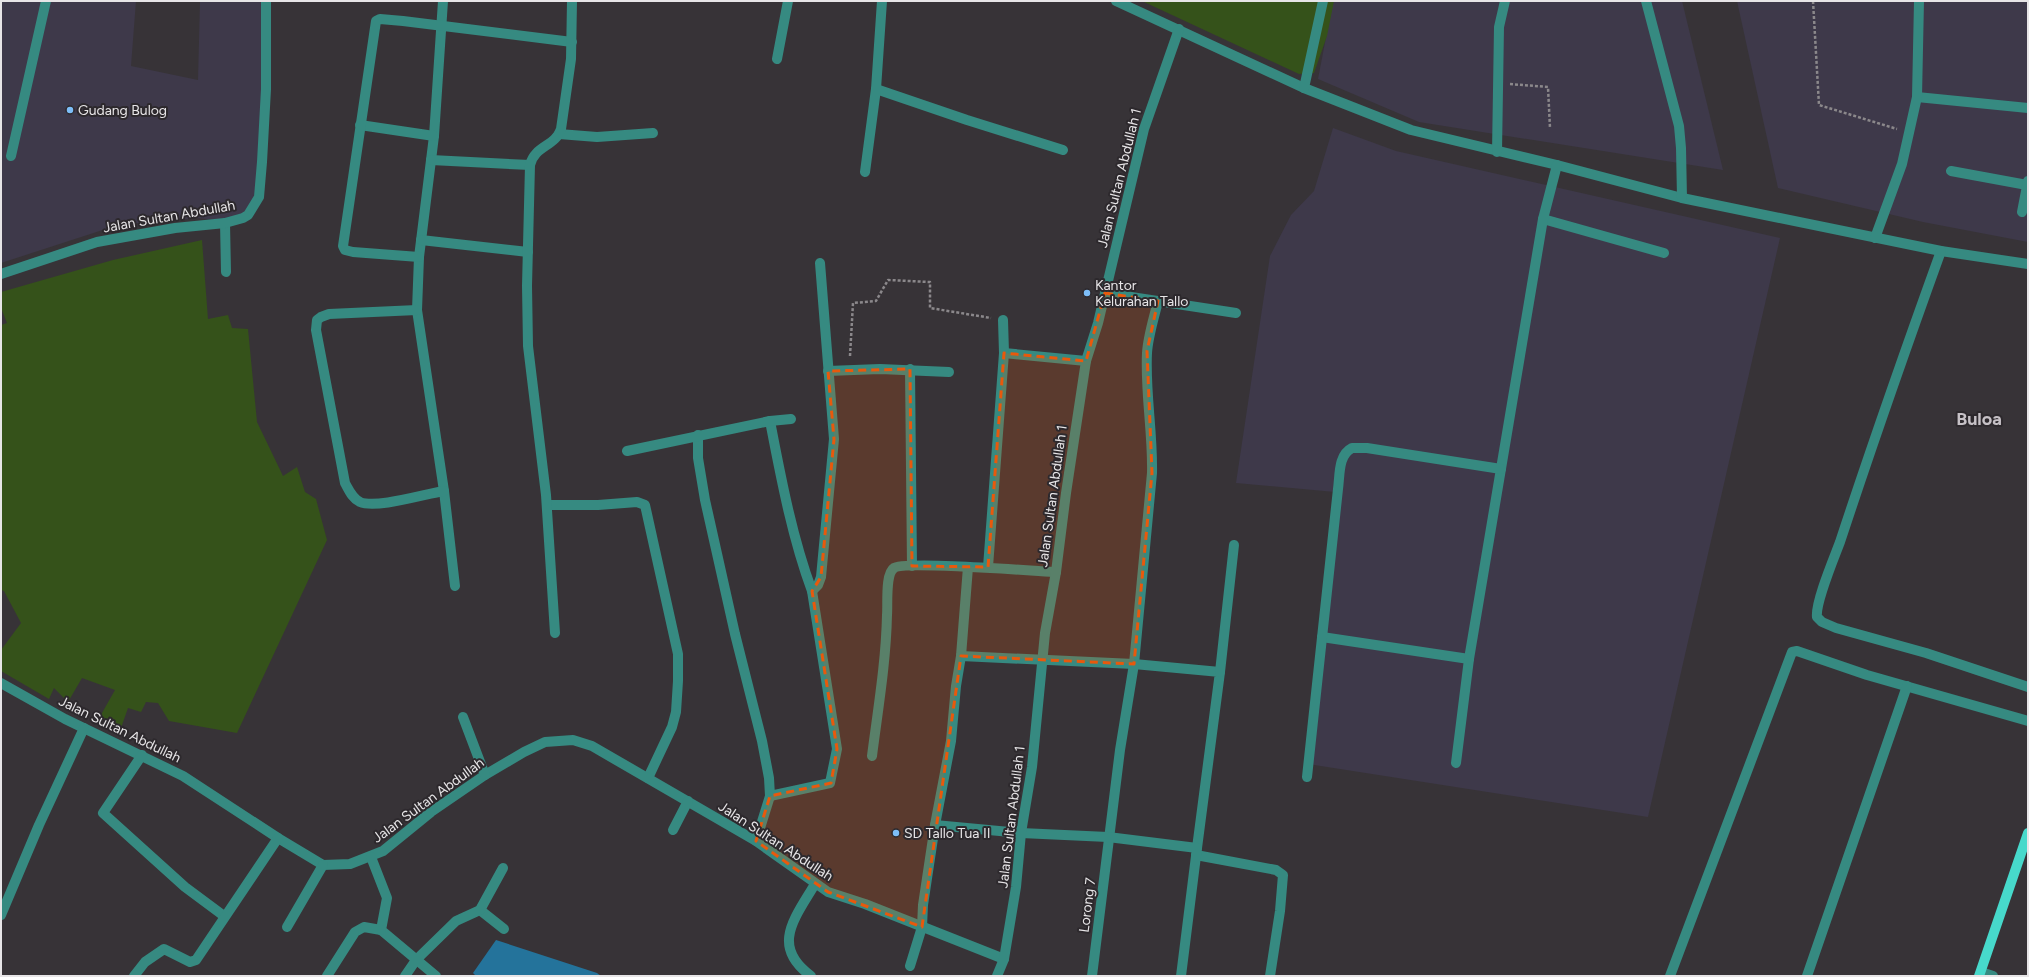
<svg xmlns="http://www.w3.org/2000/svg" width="2029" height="977" viewBox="0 0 2029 977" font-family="Figtree,sans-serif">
  <rect width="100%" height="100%" fill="#373337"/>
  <g fill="#3e394a">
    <path d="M 1,1 L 136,1 L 131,66 L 198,80 L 200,1 L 268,1 L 257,209 L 241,215 L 216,220 L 197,218 L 118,225 L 1,263 Z"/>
    <path d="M 1333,1 L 1682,1 L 1723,170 L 1419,122 L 1318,79 Z"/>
    <path d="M 1737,1 L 2028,1 L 2028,242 L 1923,222 L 1778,188 Z"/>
    <path d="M 1333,128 L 1396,151 L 1780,238 L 1648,817 L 1308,764 L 1335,492 L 1236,483 L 1270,256 L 1291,215 L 1314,191 Z"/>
  </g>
  <g fill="#35521a">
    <path d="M 1142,1 L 1334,1 L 1327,36 L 1314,73 L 1299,74 Z"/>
    <path d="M 202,240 L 208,319 L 228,315 L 232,328 L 248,329 L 257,422 L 283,476 L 297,467 L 305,492 L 316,499 L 327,540 L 237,733 L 169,721 L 158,703 L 146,702 L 141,712 L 128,708 L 121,728 L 98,720 L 115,690 L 82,678 L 68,702 L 54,688 L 49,699 L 1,671 L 1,650 L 21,623 L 4,591 L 1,590 L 1,325 L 7,323 L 1,308 L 1,292 L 113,260 Z"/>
  </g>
  <path fill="#24739b" d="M 496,940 L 597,973 L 601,976 L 476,976 L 473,973 Z"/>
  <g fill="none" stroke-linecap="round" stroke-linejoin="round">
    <g stroke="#8b888b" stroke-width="2.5" stroke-dasharray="3 2" stroke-linecap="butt">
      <path d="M 1813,1 L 1819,105 L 1897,129"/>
      <path d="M 1510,84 L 1548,87 L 1550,128"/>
      <path d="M 850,356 L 853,303 L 876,301 L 888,280 L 930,282 L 930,308 L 991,318"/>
    </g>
    <g stroke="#368a81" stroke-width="10">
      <path d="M 443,1 L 434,136 L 419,257 L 417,310 L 444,491 L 455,586"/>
      <path d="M 1116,1 L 1304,88 L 1411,130 L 1557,165 L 1682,198 L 1941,251 L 2028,264"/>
      <path d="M 1646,1 L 1679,126 L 1681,148 L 1682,198"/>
      <path d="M 777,59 L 788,1"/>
      <path d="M 1304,88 L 1323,1"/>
      <path d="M 876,89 L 967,120 L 1063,150"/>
      <path d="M 1917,97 L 2028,108"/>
      <path d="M 360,125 L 434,136"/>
      <path d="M 559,134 L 597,137 L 653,133"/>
      <path d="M 1497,152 L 1499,27 L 1505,1"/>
      <path d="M 11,156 L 46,1"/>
      <path d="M 431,160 L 530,165"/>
      <path d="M 1951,171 L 2027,185"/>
      <path d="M 865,172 L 876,89 L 882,1"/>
      <path d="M 2022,212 L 2028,181"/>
      <path d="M 1543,219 L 1664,253"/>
      <path d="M 225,223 L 226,272"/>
      <path d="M 1875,238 L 1902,164 L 1917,97 L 1919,1"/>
      <path d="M 421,240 L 528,252"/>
      <path d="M 1941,251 C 1906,348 1872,445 1840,542 C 1834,558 1815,603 1817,617 L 1822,622 L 1836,628 L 1926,653 L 2028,687"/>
      <path d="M 419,257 L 353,252 L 345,250 L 343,246 L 376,21 L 380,19 L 403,21 L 572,42"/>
      <path d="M 1,274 L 97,242 L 175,228 L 225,223 L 243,218 L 248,215 L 259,197 L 262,162 L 266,89 L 266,1"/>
      <path d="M 1105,293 L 1236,313"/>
      <path d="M 1158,301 C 1154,318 1148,336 1147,353 C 1145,393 1153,433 1152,473 L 1134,664 L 1220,672 L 1197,848"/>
      <path d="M 417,310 L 329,314 L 321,317 L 317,320 L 316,330 L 345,483 C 349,490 352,498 360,502 C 376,509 425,494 444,491"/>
      <path d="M 1004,353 L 1086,361"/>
      <path d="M 910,369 L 912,566"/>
      <path d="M 828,371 L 880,369 L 949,372"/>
      <path d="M 770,421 C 781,478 792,537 812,591 L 837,749 L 830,783 L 770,796"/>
      <path d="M 698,435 L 698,458 L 705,500 L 735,634 L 762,741 L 769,778 L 770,796 L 756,841"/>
      <path d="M 627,451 L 770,421 L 791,419"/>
      <path d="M 547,505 L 598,505 L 637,502 L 645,505 L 678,654 L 678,681 L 676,712 L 672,727 L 648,778"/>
      <path d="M 988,567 L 1004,353 L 1003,320"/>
      <path d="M 812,591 L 818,585 L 821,577 L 834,439 L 820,263"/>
      <path d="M 555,633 L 546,495 L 528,346 L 527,286 L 530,165 C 535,145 555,147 561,129 L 571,59 L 572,1"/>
      <path d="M 1322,637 L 1469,659"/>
      <path d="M 961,656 L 968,567"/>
      <path d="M 1220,672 L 1234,545"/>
      <path d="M 1,683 L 65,719 L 183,776 L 278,838 L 323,865 L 350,864 L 383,851 L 431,812 L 485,775 L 524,752 L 545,742 L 573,740 L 592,746 L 756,841 L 828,892 L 865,904 L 1004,959"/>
      <path d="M 463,717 L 485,775"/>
      <path d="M 142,755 L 103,813 L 185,887 L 224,916"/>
      <path d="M 872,756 C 878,709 886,662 887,615 C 888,604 885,574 894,568 C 903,561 1036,571 1056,572"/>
      <path d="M 1456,763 L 1469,659 L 1543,219 L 1557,165"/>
      <path d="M 1307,777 L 1338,489 C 1340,475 1338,455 1352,448 L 1367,448 L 1501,469"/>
      <path d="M 935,825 L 951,741 L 956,686 L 961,656 L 1134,664 L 1120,750 L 1092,976"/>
      <path d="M 673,830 L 688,801"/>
      <path d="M 1196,855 L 1276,870 L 1283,875 L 1280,911 L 1270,976"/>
      <path d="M 371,857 L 387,898 L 381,930 L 436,976"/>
      <path d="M 480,910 L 504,929"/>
      <path d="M 1,915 L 39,825 L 84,728"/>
      <path d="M 287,927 L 323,865"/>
      <path d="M 910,966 L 922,927 L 923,905 L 935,825 L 1021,833 L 1108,837 L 1197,848 L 1181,976"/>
      <path d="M 1981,972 L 1993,976"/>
      <path d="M 134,976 L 145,962 L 164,949 L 190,962 L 196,960 L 278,838"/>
      <path d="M 327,976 L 355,932 L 364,927 L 381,930"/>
      <path d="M 405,976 L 416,960 L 456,921 L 480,910 L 503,868"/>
      <path d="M 811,976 C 770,946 795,918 815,884"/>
      <path d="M 997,976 L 1004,959 L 1016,887 L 1021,833 L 1032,767 L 1045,633 L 1056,572 L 1066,493 L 1086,361 L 1098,323 L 1144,129 L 1179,29"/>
      <path d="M 1670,976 L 1792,652 L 1797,651 L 1867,675 L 2028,721"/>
      <path d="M 1807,976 L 1907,686"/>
    </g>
    <path stroke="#47d9cb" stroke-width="10" d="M 1979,976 L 2028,833"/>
  </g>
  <path fill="#e8590c" fill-opacity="0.2" stroke="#e8590c" stroke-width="3" stroke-dasharray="8 5" stroke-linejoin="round" d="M 1105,293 L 1158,301 L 1147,351 L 1152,473 L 1134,664 L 961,656 L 922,927 L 828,892 L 756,841 L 770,796 L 831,783 L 837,749 L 812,591 L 821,577 L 834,439 L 828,371 L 910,369 L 912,566 L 988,567 L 1004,353 L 1086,361 Z"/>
  <g fill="#7dbef9" stroke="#2d292d" stroke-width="1.5">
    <circle cx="70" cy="110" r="4"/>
    <circle cx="1087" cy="293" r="4"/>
    <circle cx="896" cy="833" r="4"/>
  </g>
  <g text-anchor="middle" stroke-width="4" stroke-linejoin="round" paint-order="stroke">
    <g font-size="14" fill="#e7e5e7" stroke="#2d292d" text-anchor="start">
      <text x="78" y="115">Gudang Bulog</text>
      <text x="1095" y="290">Kantor<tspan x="1095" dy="16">Kelurahan Tallo</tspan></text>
      <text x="904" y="838">SD Tallo Tua II</text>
    </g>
    <g font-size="14" fill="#e7e5e7" stroke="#2d292d">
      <text transform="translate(1119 178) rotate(-76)" y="5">Jalan Sultan Abdullah 1</text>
      <text transform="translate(169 216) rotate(-10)" y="5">Jalan Sultan Abdullah</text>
      <text transform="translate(1052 496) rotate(-82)" y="5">Jalan Sultan Abdullah 1</text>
      <text transform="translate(120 729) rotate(26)" y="5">Jalan Sultan Abdullah</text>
      <text transform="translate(428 800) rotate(-36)" y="5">Jalan Sultan Abdullah</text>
      <text transform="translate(1011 817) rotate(-83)" y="5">Jalan Sultan Abdullah 1</text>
      <text transform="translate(776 841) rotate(33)" y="5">Jalan Sultan Abdullah</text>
      <text transform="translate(1087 905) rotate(-83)" y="5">Lorong 7</text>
    </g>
    <g font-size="18" font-weight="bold" fill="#c6c1c6" stroke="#2d292d">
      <text x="1979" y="425">Buloa</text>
    </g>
  </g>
  <rect width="2029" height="977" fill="none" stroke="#e7e5e7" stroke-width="4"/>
</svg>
